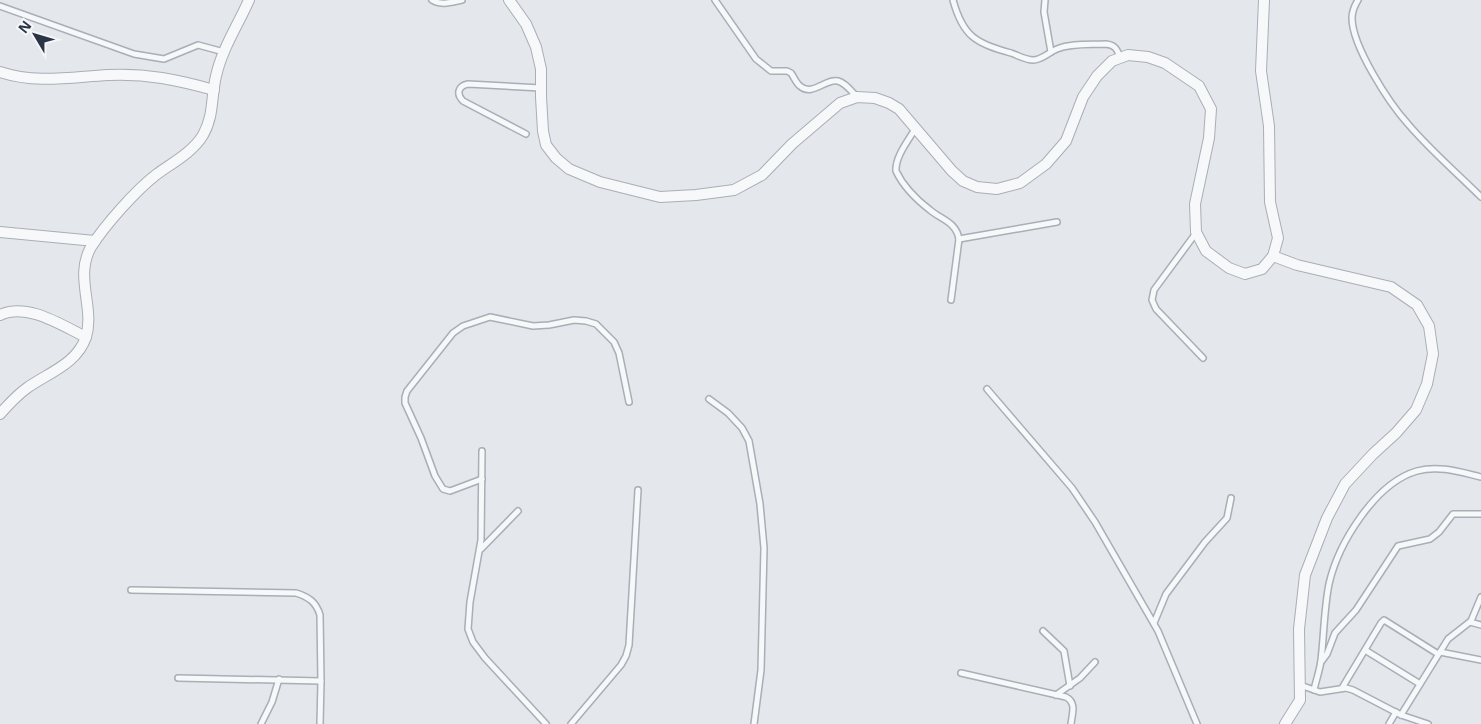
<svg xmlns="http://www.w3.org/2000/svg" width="1481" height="724" viewBox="0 0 1481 724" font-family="'Open Sans',sans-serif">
  <rect width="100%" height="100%" fill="#e4e7ec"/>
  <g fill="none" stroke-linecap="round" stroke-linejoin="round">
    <g stroke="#a9aeb7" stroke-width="8">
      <g id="lane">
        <path d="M 432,0 C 441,6 452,2 462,0"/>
        <path d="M 715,0 L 756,59 L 771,71 L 787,71 L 791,73 C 794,77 796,83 800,86 C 812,97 826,78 838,81 C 846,83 852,92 857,97"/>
        <path d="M 953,0 C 963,37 976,43 1011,53 C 1017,55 1026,60 1033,60 C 1042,60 1049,52 1057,49 C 1072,43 1090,45 1106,44 C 1115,45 1117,49 1120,57"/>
        <path d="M 1045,0 L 1044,12 L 1051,52"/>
        <path d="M 1358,0 C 1355,5 1352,12 1352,18 C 1352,46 1389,103 1408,124 C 1430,150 1457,173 1481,197"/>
        <path d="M 0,6 L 134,54 L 164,59 L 198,45 L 224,52"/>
        <path d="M 915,129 C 908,141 895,157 896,171 C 903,186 917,200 930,210 C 942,220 956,222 959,239 L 951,300"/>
        <path d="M 526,134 L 463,101 C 456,94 458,86 468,84 L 541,88"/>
        <path d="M 1196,233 L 1154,290 L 1152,300 L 1156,309 L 1203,358"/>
        <path d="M 959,239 L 1057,222"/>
        <path d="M 987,389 L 1072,488 L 1095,522 L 1158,631 L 1197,724"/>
        <path d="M 709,399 L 728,413 L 742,428 L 749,441 L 760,504 L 764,548 L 761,670 L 754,724"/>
        <path d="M 482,451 L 481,540 L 470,602 L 468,629 L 473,642 L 485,658 L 546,724"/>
        <path d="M 482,479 L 450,491 L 443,489 L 435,476 L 421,438 L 405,403 L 405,397 L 407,391 L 453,333 L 463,326 L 490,317 L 533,326 L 549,325 L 574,320 L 586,321 L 596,324 L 614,342 L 619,353 L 629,402"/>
        <path d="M 481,549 L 518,511"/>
        <path d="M 131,590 L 296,593 C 309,597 316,602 320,615 L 321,681 L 320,724"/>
        <path d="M 1470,622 L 1481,625"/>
        <path d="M 1154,623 L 1166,594 L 1205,542 L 1227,518 L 1231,498"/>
        <path d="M 1043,631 L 1064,651 L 1070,686"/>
        <path d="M 1365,650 L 1420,684"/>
        <path d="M 1440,652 L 1481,660"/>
        <path d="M 1321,662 L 1327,654 L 1335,633 L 1356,610 L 1398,546 L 1430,539 L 1439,532 L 1453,514 L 1481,514"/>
        <path d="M 961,673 L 1066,697 C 1077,703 1072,714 1071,724"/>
        <path d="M 178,678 L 321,681"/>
        <path d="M 1300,685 L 1320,692 L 1346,688 L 1353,690 L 1401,715 L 1428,724"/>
        <path d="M 1342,688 L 1381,623 L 1384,620 L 1438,654"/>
        <path d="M 1314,690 C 1316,680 1320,670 1321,660 C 1324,635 1324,609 1329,584 C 1338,544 1375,483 1417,471 C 1439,465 1460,472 1481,477"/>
        <path d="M 1056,695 L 1080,678 L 1095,662"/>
        <path d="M 1401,715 L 1448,639 L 1471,621 L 1481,597"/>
        <path d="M 261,724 L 272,702 L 279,679"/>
        <path d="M 571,724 L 621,665 L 626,656 L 629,645 L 638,490"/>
        <path d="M 1389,724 L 1396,712"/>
      </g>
    </g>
    <g stroke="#a9aeb7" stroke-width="12">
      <g id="street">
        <path d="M 509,0 L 526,24 L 536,47 L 541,69 L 541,97 L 543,131 L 546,145 L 556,158 L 569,169 L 600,182 L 660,197 L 696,195 L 734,190 L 762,175 L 792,144 L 840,103 L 857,97 L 875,98 L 889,103 L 899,109 L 952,171 L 963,181 L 977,187 L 997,189 L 1020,183 L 1046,164 L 1066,141 L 1083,97 L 1097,76 L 1112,61 L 1128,55 L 1148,57 L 1165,63 L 1199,86 L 1211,109 L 1209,138 L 1195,204 L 1196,232 L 1206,251 L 1229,268 L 1245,274 L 1262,269 L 1273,256 L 1278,238 L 1270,202 L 1269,126 L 1261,71 L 1264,0"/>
        <path d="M 0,72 C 36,84 71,77 108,75 C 146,73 178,80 214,90"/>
        <path d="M 0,232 L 95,241"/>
        <path d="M 1273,256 L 1297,265 L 1391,287 L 1417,305 L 1429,326 L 1433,354 L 1427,384 L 1416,410 L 1396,433 L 1373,454 L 1345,484 L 1327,518 L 1305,575 L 1299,629 L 1300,700 L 1285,724"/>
        <path d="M 0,315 C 27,302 61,325 86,337"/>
        <path d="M 0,414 C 8,405 17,395 27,388 C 48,373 77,364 86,337 C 95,307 74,277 91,247 C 105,225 136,190 157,174 C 172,163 193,152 203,135 C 214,116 211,97 216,76 C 222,49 238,25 249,0"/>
      </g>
    </g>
    <use href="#lane" stroke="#f7f8fa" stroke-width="5"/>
    <use href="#street" stroke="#f7f8fa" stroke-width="10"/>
  </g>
  <g transform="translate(35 35) rotate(308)" stroke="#f4f6f9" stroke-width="4" paint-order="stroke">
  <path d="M0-4L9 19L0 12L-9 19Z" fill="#2b3445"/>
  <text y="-8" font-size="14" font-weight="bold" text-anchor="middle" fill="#2b3445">N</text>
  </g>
</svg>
